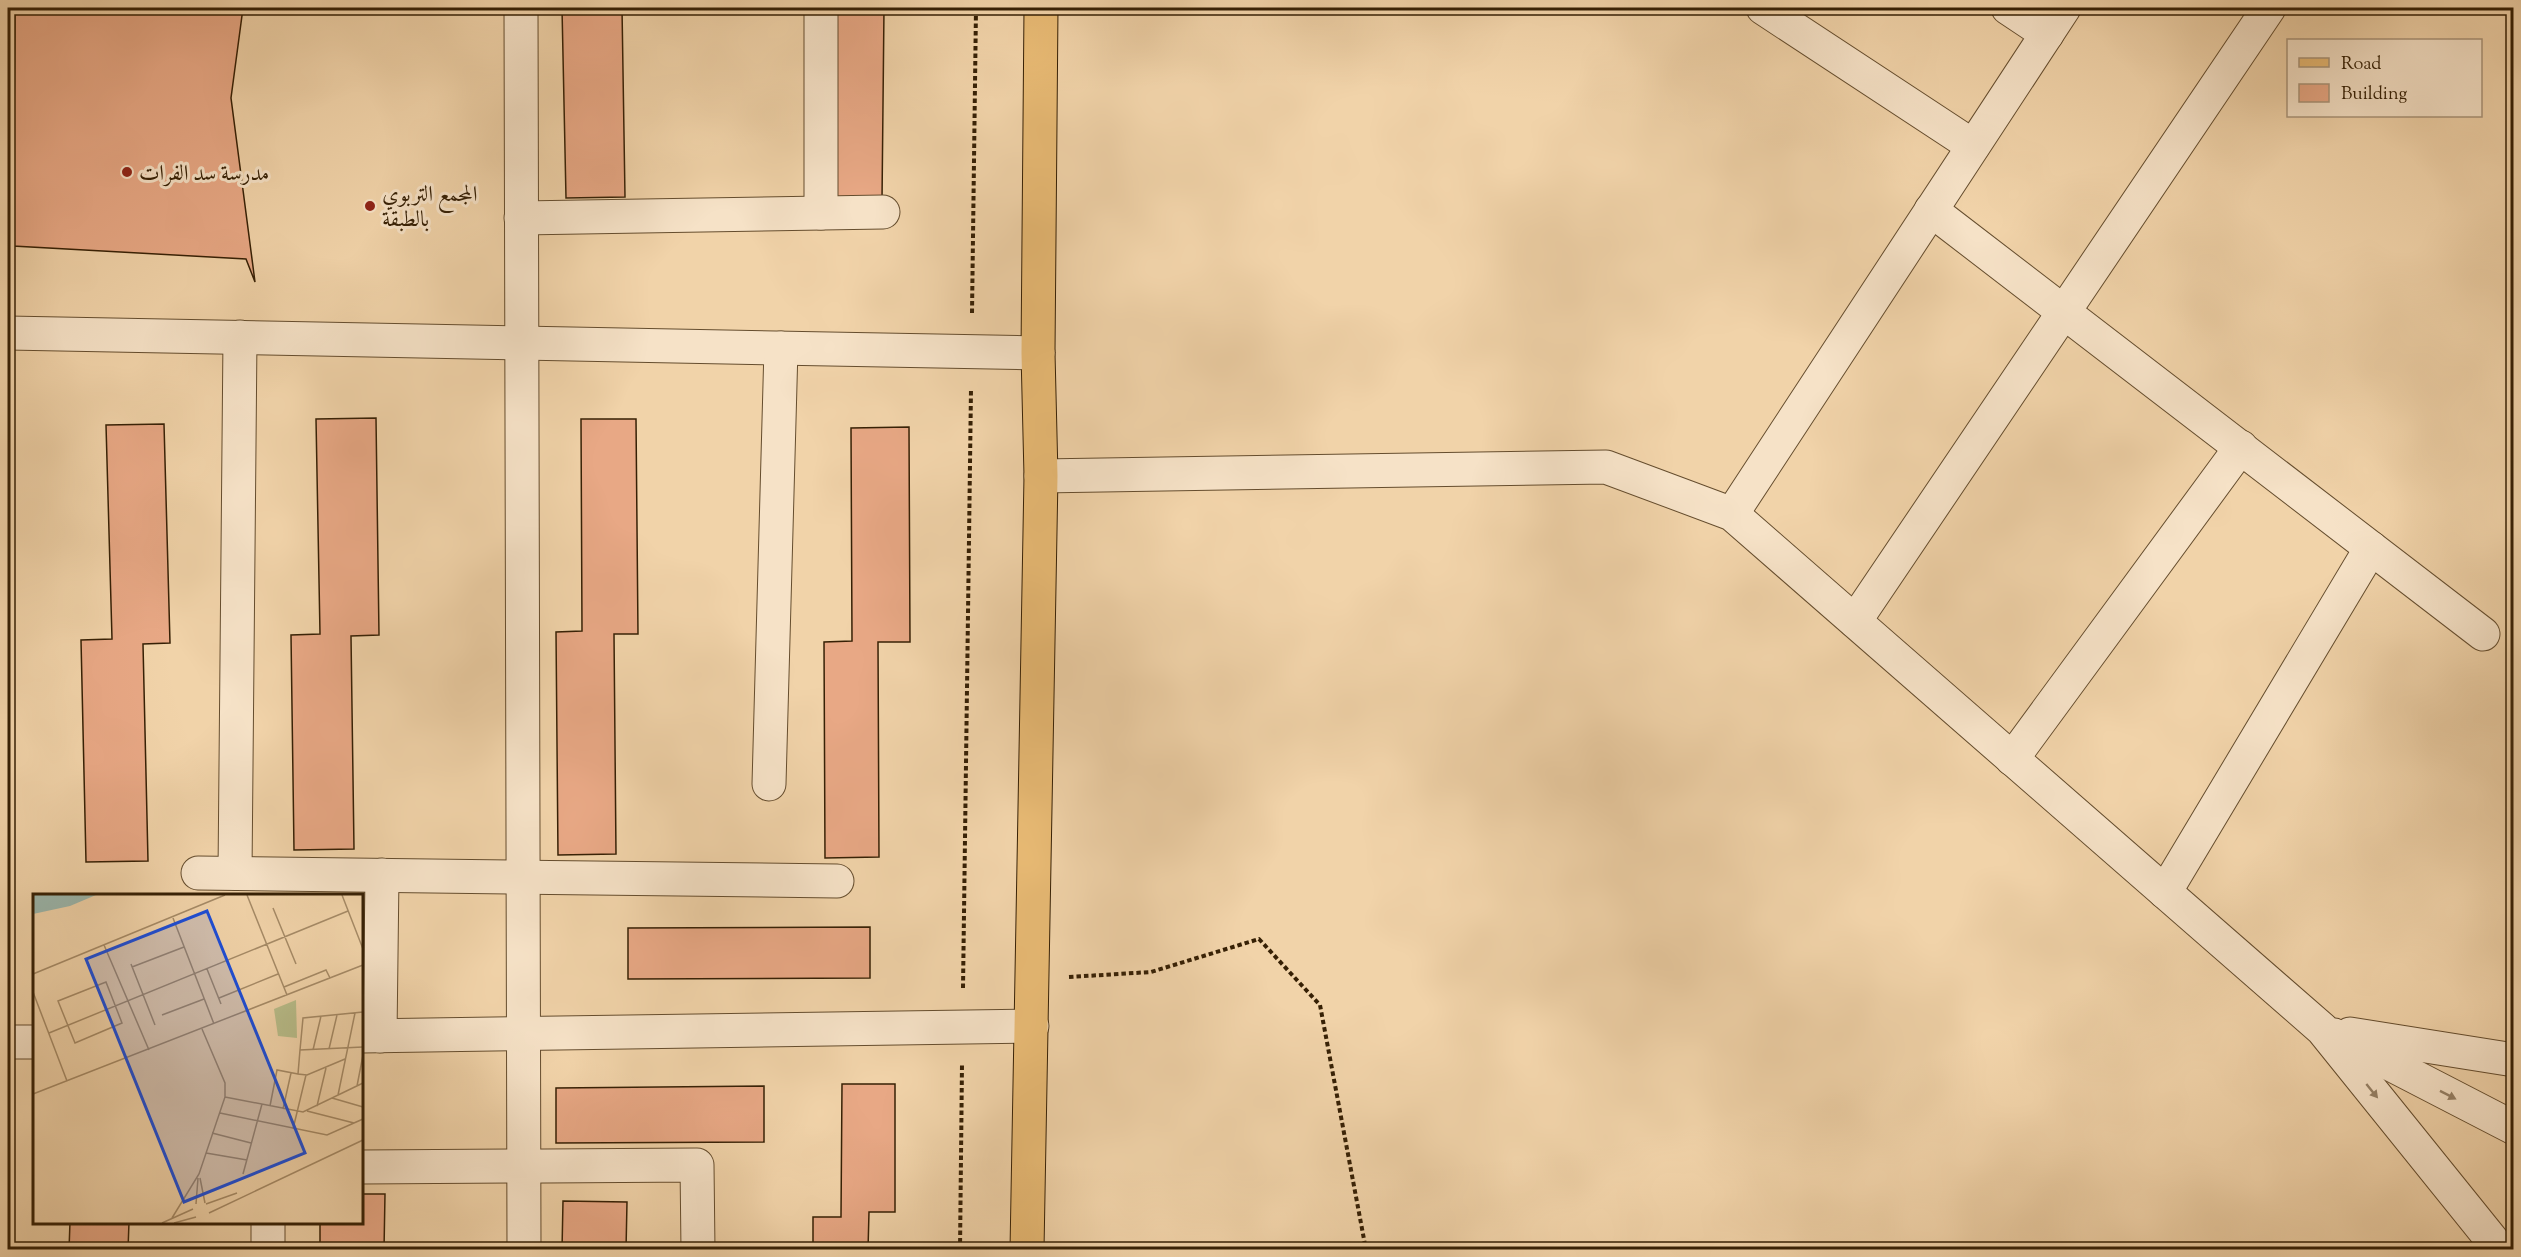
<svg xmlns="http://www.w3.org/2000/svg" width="2521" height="1257" viewBox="0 0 2521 1257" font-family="'Sorts Mill Goudy',Amiri,serif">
  <rect width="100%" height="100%" fill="#f1d3a9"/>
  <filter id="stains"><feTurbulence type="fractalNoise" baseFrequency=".00333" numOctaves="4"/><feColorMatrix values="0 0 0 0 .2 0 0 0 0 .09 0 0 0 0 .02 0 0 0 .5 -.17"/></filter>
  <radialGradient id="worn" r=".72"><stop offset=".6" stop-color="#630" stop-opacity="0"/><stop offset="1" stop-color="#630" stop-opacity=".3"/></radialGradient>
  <g fill="#e8a885" stroke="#362005" stroke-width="1.5">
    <path d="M 15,8 L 243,8 L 231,98 L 255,282 L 246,259 L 13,246 Z"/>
    <path d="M 562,8 L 622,8 L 625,197 L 566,198 Z"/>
    <path d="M 830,8 L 884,8 L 882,200 L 828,200 Z"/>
    <path d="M 376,418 L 379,635 L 351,636 L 354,849 L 294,850 L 291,635 L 320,634 L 316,419 Z"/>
    <path d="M 581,419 L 636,419 L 638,634 L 614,634 L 616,854 L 558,855 L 556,632 L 582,631 Z"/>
    <path d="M 164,424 L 170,643 L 143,644 L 148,861 L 86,862 L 81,640 L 112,639 L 106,425 Z"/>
    <path d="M 909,427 L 910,642 L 878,642 L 879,857 L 825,858 L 824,642 L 852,641 L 851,428 Z"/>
    <path d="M 870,927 L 870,978 L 628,979 L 628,928 Z"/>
    <path d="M 842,1084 L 895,1084 L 895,1212 L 869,1212 L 868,1250 L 813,1250 L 813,1217 L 841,1217 Z"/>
    <path d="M 764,1086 L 764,1142 L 556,1143 L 556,1088 Z"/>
    <path d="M 362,1194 L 385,1194 L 384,1250 L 320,1250 L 320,1222 L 362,1222 Z"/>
    <path d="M 563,1201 L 627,1202 L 626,1250 L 562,1250 Z"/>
    <path d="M 70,1222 L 129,1222 L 128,1250 L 69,1250 Z"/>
  </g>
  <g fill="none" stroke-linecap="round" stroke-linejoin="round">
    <g stroke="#654d2e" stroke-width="35">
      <g id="minor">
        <path d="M 521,8 L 524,1250"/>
        <path d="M 821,8 L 821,213"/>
        <path d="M 1763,8 L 1973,146"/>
        <path d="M 2008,8 L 2047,34"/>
        <path d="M 1931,210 L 2483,634"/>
        <path d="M 521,218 L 883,212"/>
        <path d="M 8,333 L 1038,353"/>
        <path d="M 1041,476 L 1606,467 L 1732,514 L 2322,1029 L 2500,1250"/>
        <path d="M 1732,514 L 2064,8"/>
        <path d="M 1855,621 L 2269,8"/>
        <path d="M 2012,759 L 2241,447"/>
        <path d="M 769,784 L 781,348"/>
        <path d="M 198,873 L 837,881"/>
        <path d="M 235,873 L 240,337"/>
        <path d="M 2165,892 L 2371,548"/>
        <path d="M 2350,1034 L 2514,1060"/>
        <path d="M 2334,1035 L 2514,1128"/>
        <path d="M 362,1036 L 1032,1026"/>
        <path d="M 380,1036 L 382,875"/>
        <path d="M 8,1042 L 34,1042"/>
        <path d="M 362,1167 L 697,1165 L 698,1250"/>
        <path d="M 268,1250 L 268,1222"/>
      </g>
    </g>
    <g stroke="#362005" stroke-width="35">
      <path id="major" d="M 1027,1250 L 1041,476 L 1038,353 L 1041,8"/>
    </g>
    <g stroke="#362005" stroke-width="4" stroke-dasharray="4.5 3" stroke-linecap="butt">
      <path d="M 972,313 L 976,8"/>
      <path d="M 1069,977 L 1151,972 L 1259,939 L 1320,1005 L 1366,1250"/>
      <path d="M 963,988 L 971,389"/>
      <path d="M 960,1250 L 962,1064"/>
    </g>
    <use href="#minor" stroke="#f6e2c7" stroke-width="33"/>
    <use href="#major" stroke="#e8ba74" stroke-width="33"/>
  </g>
  <defs><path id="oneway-solid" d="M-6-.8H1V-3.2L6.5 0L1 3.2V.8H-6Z" transform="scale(1.5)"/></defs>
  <g fill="#968166">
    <use href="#oneway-solid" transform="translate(2372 1091) rotate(51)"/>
    <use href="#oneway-solid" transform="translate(2448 1095) rotate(27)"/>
  </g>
  <g fill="#8f2418" stroke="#f6e2c7" stroke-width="2">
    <circle cx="127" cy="172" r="6"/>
    <circle cx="370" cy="206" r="6"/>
  </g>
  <g text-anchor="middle" stroke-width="6" stroke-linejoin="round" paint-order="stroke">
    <g font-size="22" fill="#362005" stroke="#f6e2c7" text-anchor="start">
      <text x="139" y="180">مدرسة سد الفرات</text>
      <text x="382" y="201">المجمع التربوي<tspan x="382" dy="25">بالطبقة</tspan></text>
    </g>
  </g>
  <g transform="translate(33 894)">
    <rect width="330" height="330" fill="#f1d3a9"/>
    <path d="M 263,106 L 264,144 L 245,142 L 241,115 Z" fill="#b8bd8a"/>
    <path d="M 0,1 L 63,1 L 37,12 L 0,20 Z" fill="#9bb7ad"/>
    <path fill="none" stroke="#a68b67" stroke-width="1.5" d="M 214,1 L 254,101M 309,1 L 330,55M 240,14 L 263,70M 140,24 L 181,130M 71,51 L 116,156M 98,70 L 122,131M 99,73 L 151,53M 174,75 L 188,110M 0,80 L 192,1M 73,88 L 89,129 L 42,149 L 25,107 ZM 251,93 L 293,76 L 297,84M 0,98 L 34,187M 186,104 L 245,80M 129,121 L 171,105M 16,139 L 315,17M 296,155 L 304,121M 267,156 L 270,124 L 330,118M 280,156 L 288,122M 312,165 L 274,181 L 265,180 L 267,156 L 330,153M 324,192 L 330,161M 0,200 L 330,71M 305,201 L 322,119M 192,203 L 270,218 L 330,189M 299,204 L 330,213M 237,212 L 244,176 L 265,180M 284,212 L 293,174M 250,215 L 258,179M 274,217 L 321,229M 187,219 L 294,241 L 330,225M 260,235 L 273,181M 179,239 L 218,249M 173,259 L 214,266M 210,280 L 229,210M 167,284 L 172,309M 163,310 L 165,284M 173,310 L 204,299M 176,319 L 330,246M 139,324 L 166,280 L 192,203 L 192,189 L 169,135M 129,329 L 160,315M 141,329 L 163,323"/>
    <path fill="#1d4ed8" fill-opacity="0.15" stroke="#1d4ed8" stroke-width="3" d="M 174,17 L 272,259 L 151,308 L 53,65 Z"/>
    <rect width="330" height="330" fill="none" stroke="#362005" stroke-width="3"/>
  </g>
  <rect width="2521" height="1257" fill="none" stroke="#f1d3a9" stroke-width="30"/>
  <rect x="9" y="9" width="2503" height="1239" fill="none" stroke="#362005" stroke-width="3"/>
  <rect x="15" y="15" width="2491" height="1227" fill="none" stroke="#362005" stroke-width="1.5"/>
  <rect x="2287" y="39" width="195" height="78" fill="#f6e2c7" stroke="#a99479" stroke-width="1.5"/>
  <rect x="2299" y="58" width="30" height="9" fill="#e8ba74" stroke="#a99479" stroke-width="1.5"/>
  <text x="2341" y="69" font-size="18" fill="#362005">Road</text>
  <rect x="2299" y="84" width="30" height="18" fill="#e8a885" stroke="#a99479" stroke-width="1.5"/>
  <text x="2341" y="99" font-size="18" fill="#362005">Building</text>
  <rect width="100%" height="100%" filter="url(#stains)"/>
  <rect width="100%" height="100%" fill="url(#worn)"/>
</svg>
